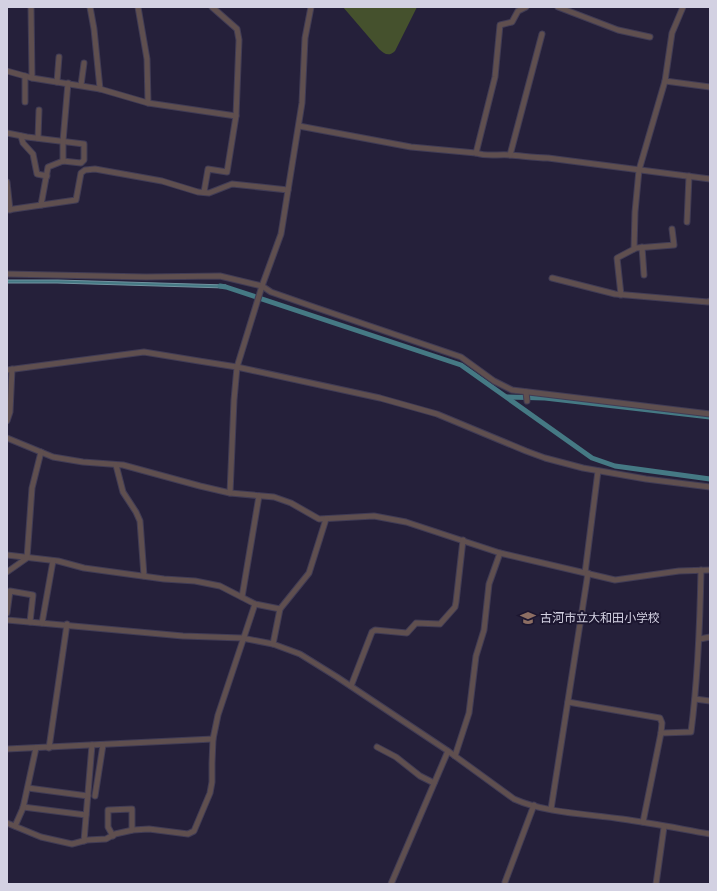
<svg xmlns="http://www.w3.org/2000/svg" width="717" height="891" viewBox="0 0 717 891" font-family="'Roboto Condensed','Noto Sans JP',sans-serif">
  <rect width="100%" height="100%" fill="#25203a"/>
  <path fill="#45512d" d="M 343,7 L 417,7 L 395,51 C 389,57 384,54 379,49 Z"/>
  <path fill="#457984" stroke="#7093a0" d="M 7,280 L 58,280 L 226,285 L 225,288 L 57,283 L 7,283 Z"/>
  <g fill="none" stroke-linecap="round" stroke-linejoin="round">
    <g stroke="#457984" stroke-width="5">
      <path d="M 220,286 L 226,287 L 461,365 L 592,458 L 615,466 L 710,479"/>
      <path d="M 507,397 L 545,398 L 710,417"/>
    </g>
    <g stroke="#413c55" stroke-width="7">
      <g id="minor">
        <path d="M 31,7 L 32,78"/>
        <path d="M 90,7 L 94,29 L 100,89"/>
        <path d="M 138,7 L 147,59 L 148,103"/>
        <path d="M 558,7 L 618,30 L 650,37"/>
        <path d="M 7,71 L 32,78 L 100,89 L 148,103 L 236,116"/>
        <path d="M 665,81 L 710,87"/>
        <path d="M 57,82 L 59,57"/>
        <path d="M 81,85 L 84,63"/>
        <path d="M 25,102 L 25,76"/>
        <path d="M 299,126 L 411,147 L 476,153 C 488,157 497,154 510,155 C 523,156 535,158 548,158 L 710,179"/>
        <path d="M 7,133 L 27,137 L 84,144 L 84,160 L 81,163 L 63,161 L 48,167 L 41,205"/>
        <path d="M 21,136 L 23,143 L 33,154 L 37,174 L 47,176"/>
        <path d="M 38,138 L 39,110"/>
        <path d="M 476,153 L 495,77 L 500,25 L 512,22 L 518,11 L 526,7"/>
        <path d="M 510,155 L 542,34"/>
        <path d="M 63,161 L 63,141 L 68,83"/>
        <path d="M 7,182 L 10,210"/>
        <path d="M 204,192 L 208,169 L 227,172 L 236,116 L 239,40 L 237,29 L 212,7"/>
        <path d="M 7,210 L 76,200 L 81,173 L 85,170 L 95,169 L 162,181 L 198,192 L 209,193 L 232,184 L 288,190"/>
        <path d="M 687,222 L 689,176"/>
        <path d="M 642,247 L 644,275"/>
        <path d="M 634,249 L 635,212 L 639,170 L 665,81 L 672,33 L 683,7"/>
        <path d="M 7,274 L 146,277 L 220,276 L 262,286 L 271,292 L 314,307 L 461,357 L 494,381 L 512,390 L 710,414"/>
        <path d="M 552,278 L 615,294 L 708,302 L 710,301"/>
        <path d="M 621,295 L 617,258 L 636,248 L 674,245 L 672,229"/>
        <path d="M 7,370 L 144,352 L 199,361 L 237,367 L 380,398 L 437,414 L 526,451 L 545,458 L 583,468 L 646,479 L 710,487"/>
        <path d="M 526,392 L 527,401"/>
        <path d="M 7,421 L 10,412 L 12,369"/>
        <path d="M 7,438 L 53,457 L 83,462 L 123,465 L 200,486 L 230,493 L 274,497 L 291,503 L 319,519 L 374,516 L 406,522 L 500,553 L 615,580 L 679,571 L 710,570"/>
        <path d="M 116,465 L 123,492 L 136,512 L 140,521 L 144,576"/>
        <path d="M 230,493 L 234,400 L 237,367 L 262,286 L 281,234 L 302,103 L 305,38 L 311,7"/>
        <path d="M 7,555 L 58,561 L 84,568 L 164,579 L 195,581 L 220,586 L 255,604 L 280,609"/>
        <path d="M 7,572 L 27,558 L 32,488 L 41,452"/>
        <path d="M 585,573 L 598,471"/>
        <path d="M 242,597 L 259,496"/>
        <path d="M 7,613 L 10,591 L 33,595 L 30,622"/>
        <path d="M 7,620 L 183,636 L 242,638 L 273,644 L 300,654 L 337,677 L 448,751 L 514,799 C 545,813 588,814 622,819 C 652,823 681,829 710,834"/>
        <path d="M 42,623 L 53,561"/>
        <path d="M 700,639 L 710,637"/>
        <path d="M 273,644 L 280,609 L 309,573 L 326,519"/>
        <path d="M 351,686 L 372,632 L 375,630 L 407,633 L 416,623 L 440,624 L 455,607 L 456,602 L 463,540"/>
        <path d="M 695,699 L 710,701"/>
        <path d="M 568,702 L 660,718 L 662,723 L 661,733 L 643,822"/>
        <path d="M 661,733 L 691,732 C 698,678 700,624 701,570"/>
        <path d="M 377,747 L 396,757 L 420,776 L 434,783"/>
        <path d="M 49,748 L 67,624"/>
        <path d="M 7,749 L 213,739"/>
        <path d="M 455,756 L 469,713 L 476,656 L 484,630 L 489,584 L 500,553"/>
        <path d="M 28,788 L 88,796"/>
        <path d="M 95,796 L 103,745"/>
        <path d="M 23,807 L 86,815"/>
        <path d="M 551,809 L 588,573"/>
        <path d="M 7,823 L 41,837 L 72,844 L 87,840 L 106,839 L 115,834 L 133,830 L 149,829 L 188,834 L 194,831 L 210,793 L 212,782 L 212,763 L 213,739 L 218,715 L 255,604"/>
        <path d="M 15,826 L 23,808 L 36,748"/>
        <path d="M 113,836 L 108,827 L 108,810 L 132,809 L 132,830"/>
        <path d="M 84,841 L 92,745"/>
        <path d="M 505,882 L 534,805"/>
        <path d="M 391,884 L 448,751"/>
        <path d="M 656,884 L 664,827"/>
      </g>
    </g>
    <use href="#minor" stroke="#5f4f4f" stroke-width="5"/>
  </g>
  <defs>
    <g id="school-bare" transform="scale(1.2)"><path d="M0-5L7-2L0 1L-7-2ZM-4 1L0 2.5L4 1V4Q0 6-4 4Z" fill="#8d6e63" stroke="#1c1630" stroke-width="2.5" paint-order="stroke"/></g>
  </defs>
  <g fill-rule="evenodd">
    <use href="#school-bare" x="528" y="618"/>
  </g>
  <g text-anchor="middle" stroke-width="4" stroke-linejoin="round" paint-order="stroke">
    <g font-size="12" fill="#d3d1e2" stroke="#1c1630" text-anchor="start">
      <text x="540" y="622">古河市立大和田小学校</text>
    </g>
  </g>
  <rect width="717" height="891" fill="none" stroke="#d3d1e2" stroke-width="16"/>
</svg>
